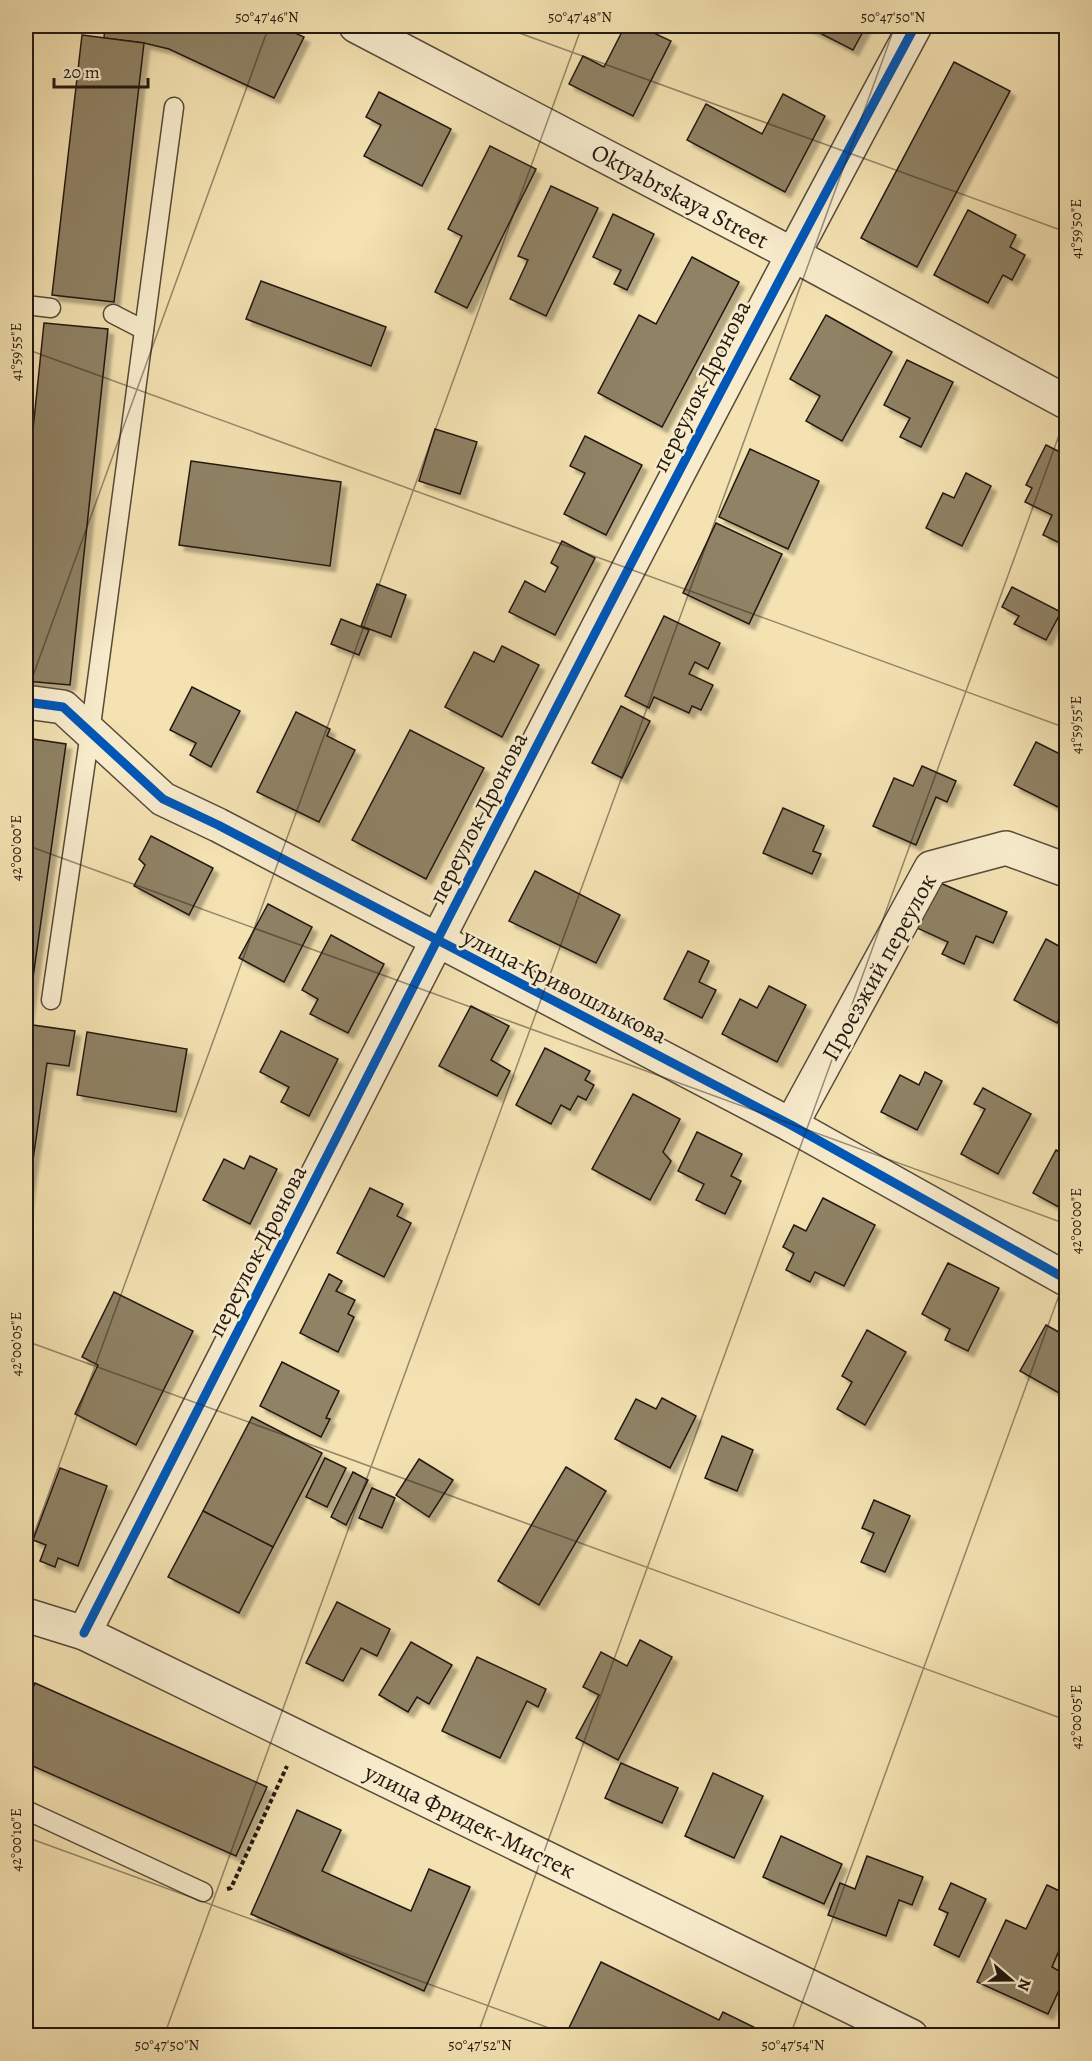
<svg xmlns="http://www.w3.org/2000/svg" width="1092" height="2061" viewBox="0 0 1092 2061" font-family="Alegreya,serif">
  <defs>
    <filter id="shadow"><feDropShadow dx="5.5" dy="5.5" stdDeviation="1.5" flood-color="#0004"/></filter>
  </defs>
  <rect width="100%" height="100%" fill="#f4e2b2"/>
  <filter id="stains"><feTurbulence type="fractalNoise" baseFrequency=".00333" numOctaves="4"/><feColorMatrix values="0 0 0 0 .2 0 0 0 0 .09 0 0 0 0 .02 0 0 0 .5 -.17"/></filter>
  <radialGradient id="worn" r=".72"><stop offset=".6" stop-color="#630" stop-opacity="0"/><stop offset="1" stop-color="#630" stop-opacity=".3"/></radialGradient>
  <g fill="#8f8265" stroke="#221911" stroke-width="1.5" filter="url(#shadow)">
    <path d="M 105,26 L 280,26 L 304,37 L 274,98 L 169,49 L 144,43 L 104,38 Z"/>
    <path d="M 625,26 L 639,26 L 671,41 L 633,116 L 569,84 L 583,56 L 604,67 Z"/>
    <path d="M 806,26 L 866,26 L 853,50 Z"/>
    <path d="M 82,35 L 144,43 L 114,302 L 52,295 Z"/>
    <path d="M 954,62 L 1010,91 L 917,267 L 861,238 Z"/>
    <path d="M 379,92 L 451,129 L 422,186 L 364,156 L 381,125 L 366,117 Z"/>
    <path d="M 783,94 L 825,116 L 785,192 L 687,140 L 706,104 L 762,134 Z"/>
    <path d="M 490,146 L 536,169 L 467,308 L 435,292 L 462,236 L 448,229 Z"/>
    <path d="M 551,186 L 598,208 L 546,316 L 510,299 L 528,260 L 518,256 Z"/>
    <path d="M 968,210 L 1016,235 L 1010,247 L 1025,255 L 1012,280 L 1003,275 L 988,303 L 934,275 Z"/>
    <path d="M 613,214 L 654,234 L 627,290 L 614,284 L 621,270 L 593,257 Z"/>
    <path d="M 692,257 L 739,282 L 662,427 L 598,393 L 639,315 L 656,324 Z"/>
    <path d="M 261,281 L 386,327 L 371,366 L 246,319 Z"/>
    <path d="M 826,315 L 892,352 L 842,441 L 806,421 L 820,396 L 790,379 Z"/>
    <path d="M 44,323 L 108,329 L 70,685 L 26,681 L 26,497 Z"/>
    <path d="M 907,360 L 953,382 L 921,447 L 900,437 L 910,418 L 884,405 Z"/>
    <path d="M 435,429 L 477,442 L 460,494 L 419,481 Z"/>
    <path d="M 585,436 L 642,465 L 606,535 L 564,514 L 585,473 L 570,466 Z"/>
    <path d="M 1046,445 L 1066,455 L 1066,546 L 1043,535 L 1052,515 L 1025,502 L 1032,488 L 1026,485 Z"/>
    <path d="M 750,449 L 819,481 L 788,549 L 719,517 Z"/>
    <path d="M 191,461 L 341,482 L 330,566 L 179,545 Z"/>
    <path d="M 966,473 L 991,486 L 962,546 L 926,528 L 943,493 L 954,498 Z"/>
    <path d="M 716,523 L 782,554 L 749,624 L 683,593 Z"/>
    <path d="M 562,541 L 595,558 L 555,635 L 509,612 L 525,581 L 545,592 L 558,567 L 551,563 Z"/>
    <path d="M 377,584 L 406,595 L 391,637 L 361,626 Z"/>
    <path d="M 1012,587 L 1061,612 L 1046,640 L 1014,624 L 1019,616 L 1002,607 Z"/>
    <path d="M 664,616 L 720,643 L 708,669 L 695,662 L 689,674 L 713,685 L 701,710 L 692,706 L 689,713 L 654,697 L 649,708 L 625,696 Z"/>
    <path d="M 341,619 L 369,630 L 359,655 L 331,644 Z"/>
    <path d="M 502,646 L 539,665 L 502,737 L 445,707 L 474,652 L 494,662 Z"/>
    <path d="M 192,687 L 240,711 L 211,767 L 190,755 L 196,743 L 170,730 Z"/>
    <path d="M 621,706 L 650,721 L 622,778 L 592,763 Z"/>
    <path d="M 296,712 L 330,729 L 327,736 L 355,750 L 319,822 L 257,792 Z"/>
    <path d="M 410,730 L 484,768 L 426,879 L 352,840 Z"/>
    <path d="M 26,738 L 66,744 L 31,992 L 26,991 Z"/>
    <path d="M 1036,742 L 1066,757 L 1066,811 L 1014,785 Z"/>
    <path d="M 922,766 L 956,781 L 947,802 L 936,797 L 916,845 L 873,826 L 894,778 L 913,786 Z"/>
    <path d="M 783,808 L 824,826 L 813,851 L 821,854 L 812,874 L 763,853 Z"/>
    <path d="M 151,836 L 213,868 L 189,915 L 134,886 L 145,865 L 139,859 Z"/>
    <path d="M 535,871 L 620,915 L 596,963 L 509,921 Z"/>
    <path d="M 938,882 L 1007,912 L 993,943 L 976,936 L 964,964 L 942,954 L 948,942 L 917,928 Z"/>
    <path d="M 268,904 L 312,927 L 284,982 L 239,958 Z"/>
    <path d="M 331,935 L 384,964 L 348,1033 L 310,1014 L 318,999 L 302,990 Z"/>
    <path d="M 1046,939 L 1066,950 L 1066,1010 L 1064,1008 L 1057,1023 L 1014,1000 Z"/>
    <path d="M 688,951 L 709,961 L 699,982 L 716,990 L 702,1018 L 664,999 Z"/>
    <path d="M 769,986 L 806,1005 L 777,1062 L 722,1034 L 740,999 L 757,1008 Z"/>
    <path d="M 26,991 L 31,992 L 26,1024 L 75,1031 L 69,1066 L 47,1063 L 26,1208 Z"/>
    <path d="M 471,1006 L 509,1026 L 491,1060 L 510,1071 L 497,1096 L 439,1066 Z"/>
    <path d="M 281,1031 L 338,1059 L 309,1116 L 281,1102 L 289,1087 L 260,1072 Z"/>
    <path d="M 87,1032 L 187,1049 L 176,1112 L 77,1095 Z"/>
    <path d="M 545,1048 L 590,1071 L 585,1080 L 594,1085 L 586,1100 L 578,1096 L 570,1110 L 561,1105 L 551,1124 L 516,1105 Z"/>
    <path d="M 925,1072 L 942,1081 L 917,1130 L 881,1112 L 900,1075 L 919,1085 Z"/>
    <path d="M 983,1088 L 1031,1114 L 998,1174 L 961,1154 L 985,1109 L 974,1104 Z"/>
    <path d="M 633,1094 L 680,1119 L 663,1152 L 671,1161 L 650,1200 L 592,1169 Z"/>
    <path d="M 697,1132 L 742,1154 L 731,1176 L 741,1181 L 725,1214 L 696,1200 L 704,1184 L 678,1171 Z"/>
    <path d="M 1056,1150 L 1066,1156 L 1066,1211 L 1033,1193 Z"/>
    <path d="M 250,1156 L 277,1169 L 250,1224 L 203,1200 L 224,1159 L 244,1169 Z"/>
    <path d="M 370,1188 L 403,1204 L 397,1216 L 411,1223 L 384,1277 L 337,1253 Z"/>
    <path d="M 823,1198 L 875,1225 L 844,1286 L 815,1272 L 810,1282 L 786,1270 L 794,1253 L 783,1247 L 794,1225 L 806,1231 Z"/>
    <path d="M 948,1263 L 999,1288 L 968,1351 L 945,1340 L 950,1329 L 922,1314 Z"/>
    <path d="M 329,1274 L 342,1281 L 336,1291 L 355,1300 L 348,1314 L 354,1317 L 338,1352 L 300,1333 Z"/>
    <path d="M 114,1292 L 193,1331 L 136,1445 L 75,1414 L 98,1365 L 82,1357 Z"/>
    <path d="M 1046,1325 L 1066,1336 L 1066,1380 L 1059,1393 L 1020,1371 Z"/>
    <path d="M 867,1330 L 906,1352 L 865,1425 L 837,1409 L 852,1382 L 842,1376 Z"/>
    <path d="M 282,1362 L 339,1391 L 326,1418 L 330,1419 L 321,1437 L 260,1406 Z"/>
    <path d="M 662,1398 L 696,1416 L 670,1468 L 615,1439 L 636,1399 L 656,1409 Z"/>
    <path d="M 252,1417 L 322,1453 L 273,1547 L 203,1511 Z"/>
    <path d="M 722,1436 L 753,1450 L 737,1491 L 705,1478 Z"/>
    <path d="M 325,1458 L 346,1468 L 327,1507 L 306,1497 Z"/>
    <path d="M 419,1459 L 453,1480 L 429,1517 L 396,1495 Z"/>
    <path d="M 566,1467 L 606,1491 L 539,1605 L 498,1581 Z"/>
    <path d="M 60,1468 L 107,1486 L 78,1566 L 58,1558 L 55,1567 L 40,1561 L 46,1545 L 33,1540 Z"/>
    <path d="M 353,1472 L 368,1480 L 346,1525 L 331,1517 Z"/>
    <path d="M 372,1488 L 395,1498 L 382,1528 L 359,1518 Z"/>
    <path d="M 874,1500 L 910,1516 L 885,1572 L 861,1562 L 874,1533 L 862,1528 Z"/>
    <path d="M 203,1511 L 273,1547 L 239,1613 L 168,1577 Z"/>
    <path d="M 337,1602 L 390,1629 L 377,1656 L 361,1648 L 343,1681 L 306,1663 Z"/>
    <path d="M 640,1640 L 672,1657 L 618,1760 L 576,1738 L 599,1695 L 583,1687 L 601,1652 L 627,1666 Z"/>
    <path d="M 411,1642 L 452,1665 L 429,1704 L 417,1697 L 408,1712 L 379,1695 Z"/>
    <path d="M 477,1657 L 546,1689 L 538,1707 L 527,1701 L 500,1758 L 442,1731 Z"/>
    <path d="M 35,1683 L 267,1787 L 236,1856 L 26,1763 L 26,1703 Z"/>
    <path d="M 621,1763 L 678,1788 L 662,1823 L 605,1798 Z"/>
    <path d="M 713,1773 L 763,1796 L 734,1858 L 685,1836 Z"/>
    <path d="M 297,1810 L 341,1830 L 322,1871 L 364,1890 L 411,1911 L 429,1869 L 470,1887 L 424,1991 L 251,1914 Z"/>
    <path d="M 781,1836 L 842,1864 L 824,1904 L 763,1877 Z"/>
    <path d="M 867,1856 L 923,1877 L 912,1905 L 899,1900 L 886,1936 L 828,1915 L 840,1883 L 855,1889 Z"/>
    <path d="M 951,1883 L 986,1899 L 959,1957 L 934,1945 L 948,1913 L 939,1909 Z"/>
    <path d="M 1047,1885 L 1066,1894 L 1066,1934 L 1052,1967 L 1066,1975 L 1048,2014 L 977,1982 L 1006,1920 L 1026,1929 Z"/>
    <path d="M 601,1962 L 719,2020 L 723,2012 L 772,2036 L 565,2036 Z"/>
  </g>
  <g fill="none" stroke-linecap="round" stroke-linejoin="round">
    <g stroke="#564b39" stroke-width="21">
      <g id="service">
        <path d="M 26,305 L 51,308"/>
        <path d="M 113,314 L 144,330"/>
        <path d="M 51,1000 L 90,733 L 174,107"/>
        <path d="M 26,1810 L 203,1892"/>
      </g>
    </g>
    <g stroke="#564b39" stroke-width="36">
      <g id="minor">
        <path d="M 356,26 L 792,254 L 1066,402"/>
        <path d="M 26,702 L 63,707 L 163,799 L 218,825 L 791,1125 L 1066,1279"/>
        <path d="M 791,1125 L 931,868 L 1006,848 L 1066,870"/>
        <path d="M 26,1615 L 84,1633 L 911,2036"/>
        <path d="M 84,1633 C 358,1096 629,557 915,26"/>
      </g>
    </g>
    <path stroke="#221911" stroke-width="4" stroke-dasharray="4.5 3" stroke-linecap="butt" d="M 227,1889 L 231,1888 L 287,1766"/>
    <use href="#service" stroke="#f8eccd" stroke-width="18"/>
    <use href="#minor" stroke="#f8eccd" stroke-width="33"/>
    <g stroke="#f8eccd" stroke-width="13">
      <g id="cycleway">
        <path d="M 26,702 L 63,707 L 163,799 L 218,825 L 791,1125 L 1066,1279"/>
        <path d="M 84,1633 C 358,1096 629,557 915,26"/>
      </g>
    </g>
    <use href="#cycleway" stroke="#0057b8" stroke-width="9"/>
  </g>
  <path fill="none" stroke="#221911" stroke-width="1.5" stroke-opacity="0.45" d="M 500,26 L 1066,232M 26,349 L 1066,728M 26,695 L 269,26M 26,845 L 1066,1224M 26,1341 L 1066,1720M 26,1556 L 582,26M 26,1837 L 571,2036M 164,2036 L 895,26M 477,2036 L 1066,416M 790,2036 L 1066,1276"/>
  <g text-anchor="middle" stroke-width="5" stroke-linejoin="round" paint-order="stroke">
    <g font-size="24" fill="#221911" stroke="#f8eccd">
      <text transform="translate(680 196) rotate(28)" y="8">Oktyabrskaya Street</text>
      <text transform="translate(701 386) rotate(-63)" y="8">переулок Дронова</text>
      <text transform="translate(478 818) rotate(-63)" y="8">переулок Дронова</text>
      <text transform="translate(879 967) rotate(-61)" y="8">Проезжий переулок</text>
      <text transform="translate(565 986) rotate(27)" y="8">улица Кривошлыкова</text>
      <text transform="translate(257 1251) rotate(-63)" y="8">переулок Дронова</text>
      <text transform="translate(470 1821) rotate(26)" y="8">улица Фридек-Мистек</text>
    </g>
  </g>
  <rect width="1092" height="2061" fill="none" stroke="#f4e2b2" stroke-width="66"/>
  <g transform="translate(1011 1980) rotate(110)" stroke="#f8eccd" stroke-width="4.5" paint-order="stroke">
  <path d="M0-4.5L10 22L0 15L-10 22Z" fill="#221911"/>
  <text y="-9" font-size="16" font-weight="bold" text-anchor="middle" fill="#221911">N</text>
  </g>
  <path d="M54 78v9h94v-9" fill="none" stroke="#221911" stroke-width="3"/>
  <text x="63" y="78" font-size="18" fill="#221911" stroke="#f8eccd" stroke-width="4.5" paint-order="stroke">20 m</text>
  <rect x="33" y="33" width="1026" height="1995" fill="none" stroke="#221911" stroke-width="2"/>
  <g font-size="15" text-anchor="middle" fill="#221911">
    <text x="267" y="22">50°47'46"N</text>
    <text x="580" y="22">50°47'48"N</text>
    <text x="893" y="22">50°47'50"N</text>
    <text transform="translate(1076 229) rotate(-90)" y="5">41°59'50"E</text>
    <text transform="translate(16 352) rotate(-90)" y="5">41°59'55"E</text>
    <text transform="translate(1076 725) rotate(-90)" y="5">41°59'55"E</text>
    <text transform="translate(16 848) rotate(-90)" y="5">42°00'00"E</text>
    <text transform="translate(1076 1221) rotate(-90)" y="5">42°00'00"E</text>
    <text transform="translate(16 1344) rotate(-90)" y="5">42°00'05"E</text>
    <text transform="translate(1076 1717) rotate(-90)" y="5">42°00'05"E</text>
    <text transform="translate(16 1840) rotate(-90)" y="5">42°00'10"E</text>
    <text x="167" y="2050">50°47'50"N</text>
    <text x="480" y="2050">50°47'52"N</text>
    <text x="793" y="2050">50°47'54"N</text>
  </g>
  <rect width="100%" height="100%" filter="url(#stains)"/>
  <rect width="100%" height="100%" fill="url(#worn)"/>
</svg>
